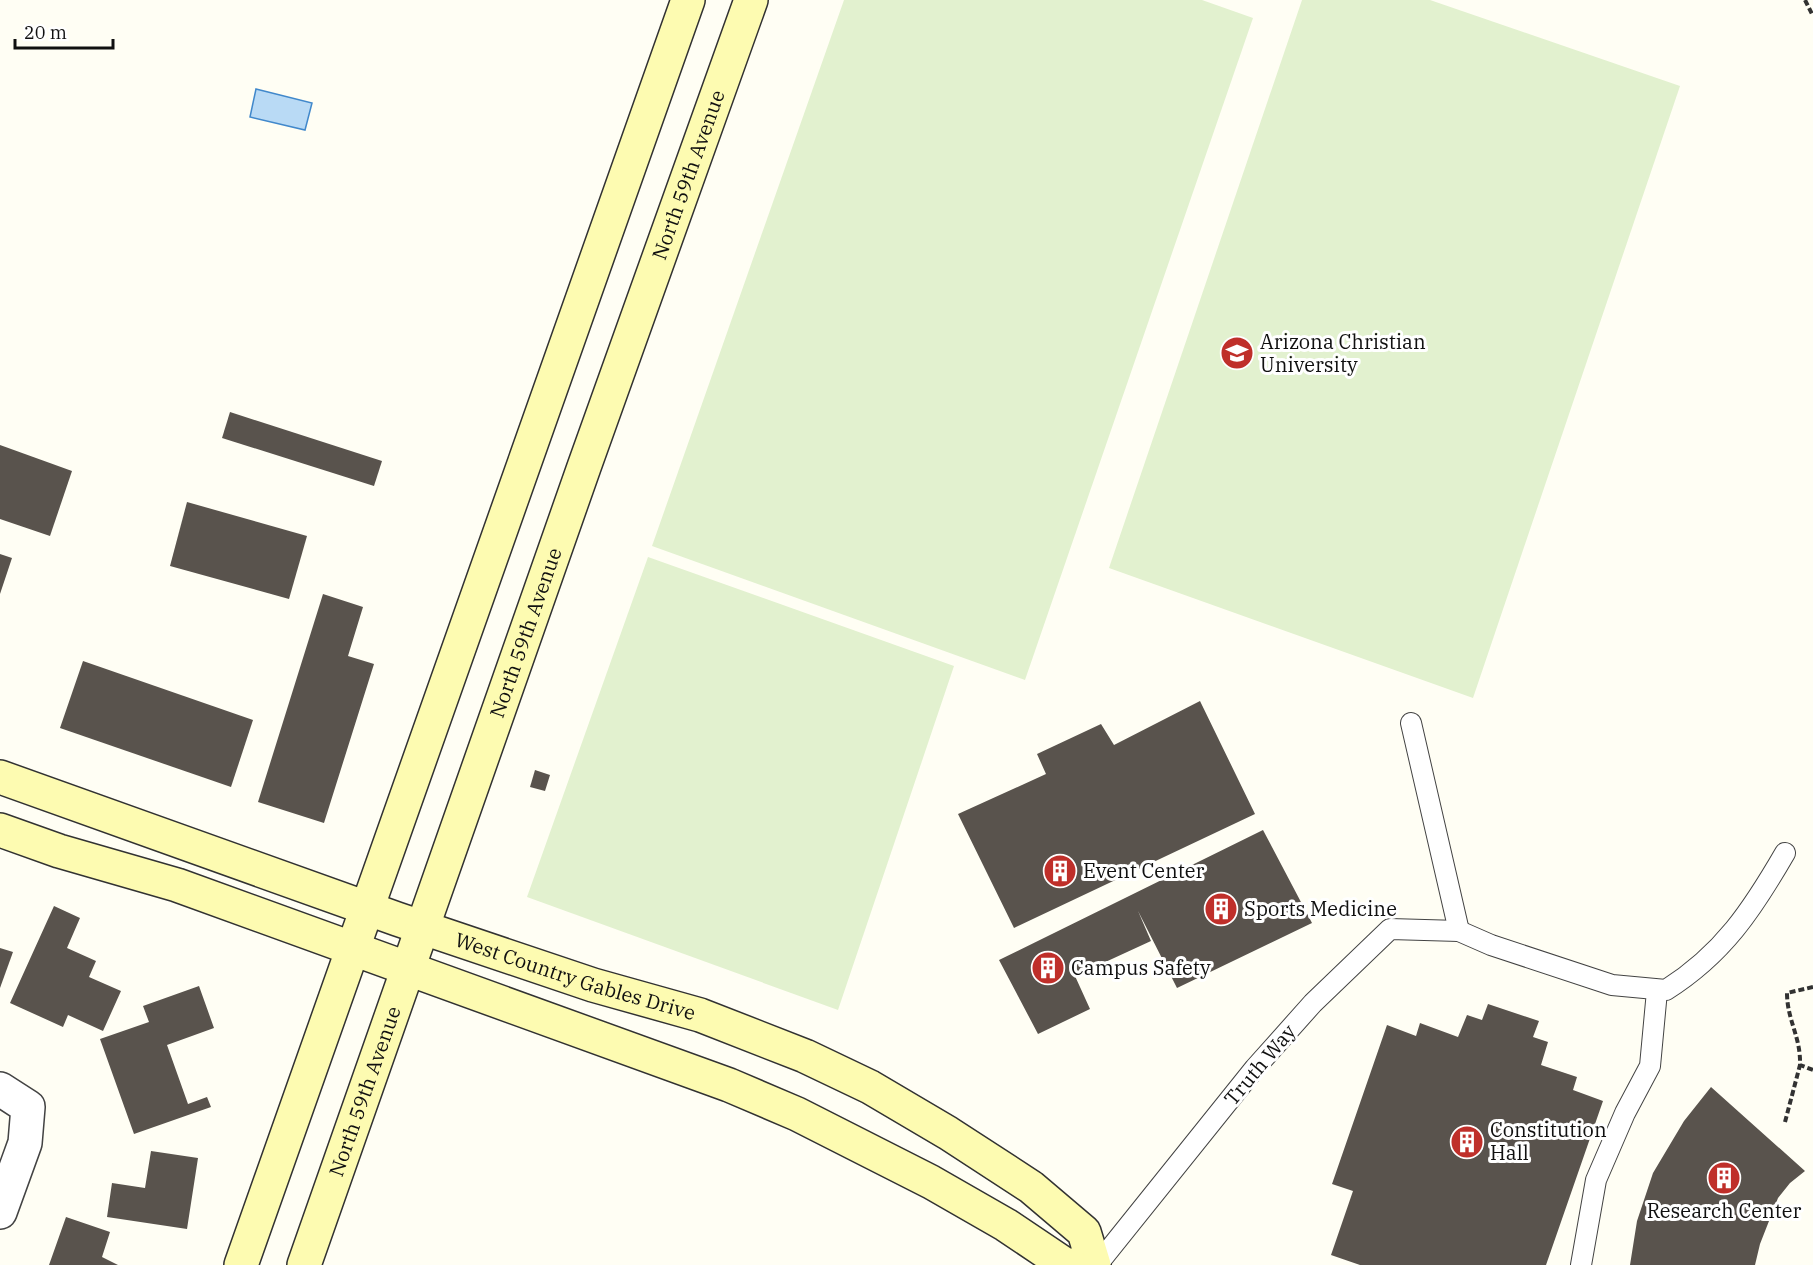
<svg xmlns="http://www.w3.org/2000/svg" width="1813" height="1265" viewBox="0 0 1813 1265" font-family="'IBM Plex Serif',serif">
  <rect width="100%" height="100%" fill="#fffef4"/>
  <g fill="#e2f1cf">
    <path d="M 844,0 L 1202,0 L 1253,18 L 1025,680 L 652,546 Z"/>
    <path d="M 1302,0 L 1430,0 L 1680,86 L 1473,698 L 1109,568 Z"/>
    <path d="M 648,557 L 954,666 L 838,1010 L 527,897 Z"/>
  </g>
  <path fill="#b9daf5" stroke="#4188cb" stroke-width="1.5" d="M 256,89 L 312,103 L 305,130 L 250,117 Z"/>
  <g fill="#59534d">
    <path d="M 230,412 L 382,461 L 374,486 L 222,438 Z"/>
    <path d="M 0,445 L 72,471 L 50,536 L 0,519 Z"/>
    <path d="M 187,502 L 307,536 L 289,599 L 170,566 Z"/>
    <path d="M 0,554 L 12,558 L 0,594 Z"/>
    <path d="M 323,594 L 363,607 L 348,656 L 374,664 L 324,823 L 258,802 Z"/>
    <path d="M 83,661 L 253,720 L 231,787 L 60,728 Z"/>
    <path d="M 1200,701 L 1255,814 L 1014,928 L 958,814 L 1046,774 L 1037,754 L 1101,724 L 1114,745 Z"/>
    <path d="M 535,770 L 550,775 L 545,791 L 530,787 Z"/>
    <path d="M 1263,830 L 1312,923 L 1177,988 L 1138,911 L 1151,941 L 1075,976 L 1090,1009 L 1038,1034 L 999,960 Z"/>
    <path d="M 54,906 L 80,918 L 67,948 L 96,961 L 89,977 L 121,991 L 103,1031 L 68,1015 L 63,1027 L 10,1003 Z"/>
    <path d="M 0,948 L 13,952 L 0,988 Z"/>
    <path d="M 199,986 L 214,1028 L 167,1045 L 188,1104 L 207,1097 L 211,1107 L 134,1134 L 100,1039 L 149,1022 L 143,1006 Z"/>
    <path d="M 1488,1004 L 1539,1021 L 1533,1037 L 1548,1042 L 1541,1065 L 1577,1077 L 1573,1090 L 1603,1101 L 1546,1265 L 1360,1265 L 1331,1255 L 1353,1191 L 1332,1184 L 1387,1025 L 1416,1036 L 1420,1023 L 1458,1037 L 1467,1015 L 1482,1020 Z"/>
    <path d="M 1711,1087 L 1805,1171 L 1790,1183 L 1778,1198 L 1760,1244 L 1755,1265 L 1630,1265 L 1637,1221 L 1653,1173 L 1684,1121 Z"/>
    <path d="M 151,1151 L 198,1158 L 187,1229 L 107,1217 L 112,1183 L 145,1188 Z"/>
    <path d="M 66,1217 L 110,1232 L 102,1257 L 118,1265 L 49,1265 Z"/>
  </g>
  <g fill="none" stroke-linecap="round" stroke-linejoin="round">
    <g stroke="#434343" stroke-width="22">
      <g id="lane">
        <path d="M 1411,723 L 1459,931"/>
        <path d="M 1097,1265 L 1255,1068 L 1313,1003 L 1390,929 L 1459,931 L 1491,945 L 1612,985 L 1666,990 C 1723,954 1752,910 1785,853"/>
        <path d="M 1581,1265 L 1596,1180 L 1625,1113 L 1650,1066 L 1657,991"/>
      </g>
    </g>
    <g stroke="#434343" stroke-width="36">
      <path id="street" d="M 0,1089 L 28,1107 L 25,1143 L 0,1212"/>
    </g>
    <g stroke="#323232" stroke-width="36">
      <g id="secondary">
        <path id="s1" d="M 0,777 L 397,919 L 593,985 L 700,1015 L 805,1056 L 870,1087 L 948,1133 L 1031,1187 L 1084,1232 L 1094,1265"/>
        <path d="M 0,830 L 59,851 L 177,885 L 729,1085 L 797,1114 L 931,1182 L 1006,1225 L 1064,1264 L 1071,1265"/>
        <path d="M 241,1265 L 688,0"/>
        <path id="s2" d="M 304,1265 L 584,467 L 751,0"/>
      </g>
    </g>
    <g stroke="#323232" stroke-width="4" stroke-dasharray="6 3" stroke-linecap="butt">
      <path d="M 1805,0 L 1813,16"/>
      <path d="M 1813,987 L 1787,993 C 1787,1020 1801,1037 1800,1065 L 1813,1070"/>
      <path d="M 1785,1122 L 1800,1065"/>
    </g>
    <use href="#lane" stroke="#fff" stroke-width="20"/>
    <use href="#street" stroke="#fff" stroke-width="33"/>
    <use href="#secondary" stroke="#fdfbb1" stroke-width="33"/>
  </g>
  <defs>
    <g id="university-disc" transform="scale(1.725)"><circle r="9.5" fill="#bf2f2a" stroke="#fff"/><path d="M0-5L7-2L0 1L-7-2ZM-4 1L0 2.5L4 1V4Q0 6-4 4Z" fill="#fff"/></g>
    <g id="building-disc" transform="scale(1.725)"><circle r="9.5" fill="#bf2f2a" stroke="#fff"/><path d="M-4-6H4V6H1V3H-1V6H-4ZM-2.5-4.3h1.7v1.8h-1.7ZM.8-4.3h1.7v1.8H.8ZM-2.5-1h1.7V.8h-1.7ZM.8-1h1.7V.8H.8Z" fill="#fff"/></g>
  </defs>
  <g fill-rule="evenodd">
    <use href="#university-disc" x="1237" y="353"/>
    <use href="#building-disc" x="1060" y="871"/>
    <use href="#building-disc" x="1221" y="909"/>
    <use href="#building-disc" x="1048" y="968"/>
    <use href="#building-disc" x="1467" y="1142"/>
    <use href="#building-disc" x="1724" y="1178"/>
  </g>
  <g text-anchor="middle" stroke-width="6" stroke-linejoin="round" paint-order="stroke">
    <g font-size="20" fill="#101010" stroke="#fff">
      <text dy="7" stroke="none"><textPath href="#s2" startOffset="1156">North 59th Avenue</textPath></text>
      <text dy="7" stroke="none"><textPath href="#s2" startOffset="670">North 59th Avenue</textPath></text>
      <text dy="7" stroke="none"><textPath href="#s1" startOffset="609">West Country Gables Drive</textPath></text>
      <text transform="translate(1260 1065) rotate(-50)" y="7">Truth Way</text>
      <text dy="7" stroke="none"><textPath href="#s2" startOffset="184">North 59th Avenue</textPath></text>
    </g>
    <g font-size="20" fill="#101010" stroke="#fff" text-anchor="start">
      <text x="1260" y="349">Arizona Christian<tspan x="1260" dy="23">University</tspan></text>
      <text x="1083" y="878">Event Center</text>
      <text x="1244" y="916">Sports Medicine</text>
      <text x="1071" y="975">Campus Safety</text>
      <text x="1490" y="1137">Constitution<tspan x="1490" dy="23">Hall</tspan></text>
      <text x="1724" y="1218" text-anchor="middle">Research Center</text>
    </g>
  </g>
  <path d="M15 39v9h98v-9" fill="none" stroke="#101010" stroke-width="3"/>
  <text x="24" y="39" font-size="18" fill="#101010" stroke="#ffffff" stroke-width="4.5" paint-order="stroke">20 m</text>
</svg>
